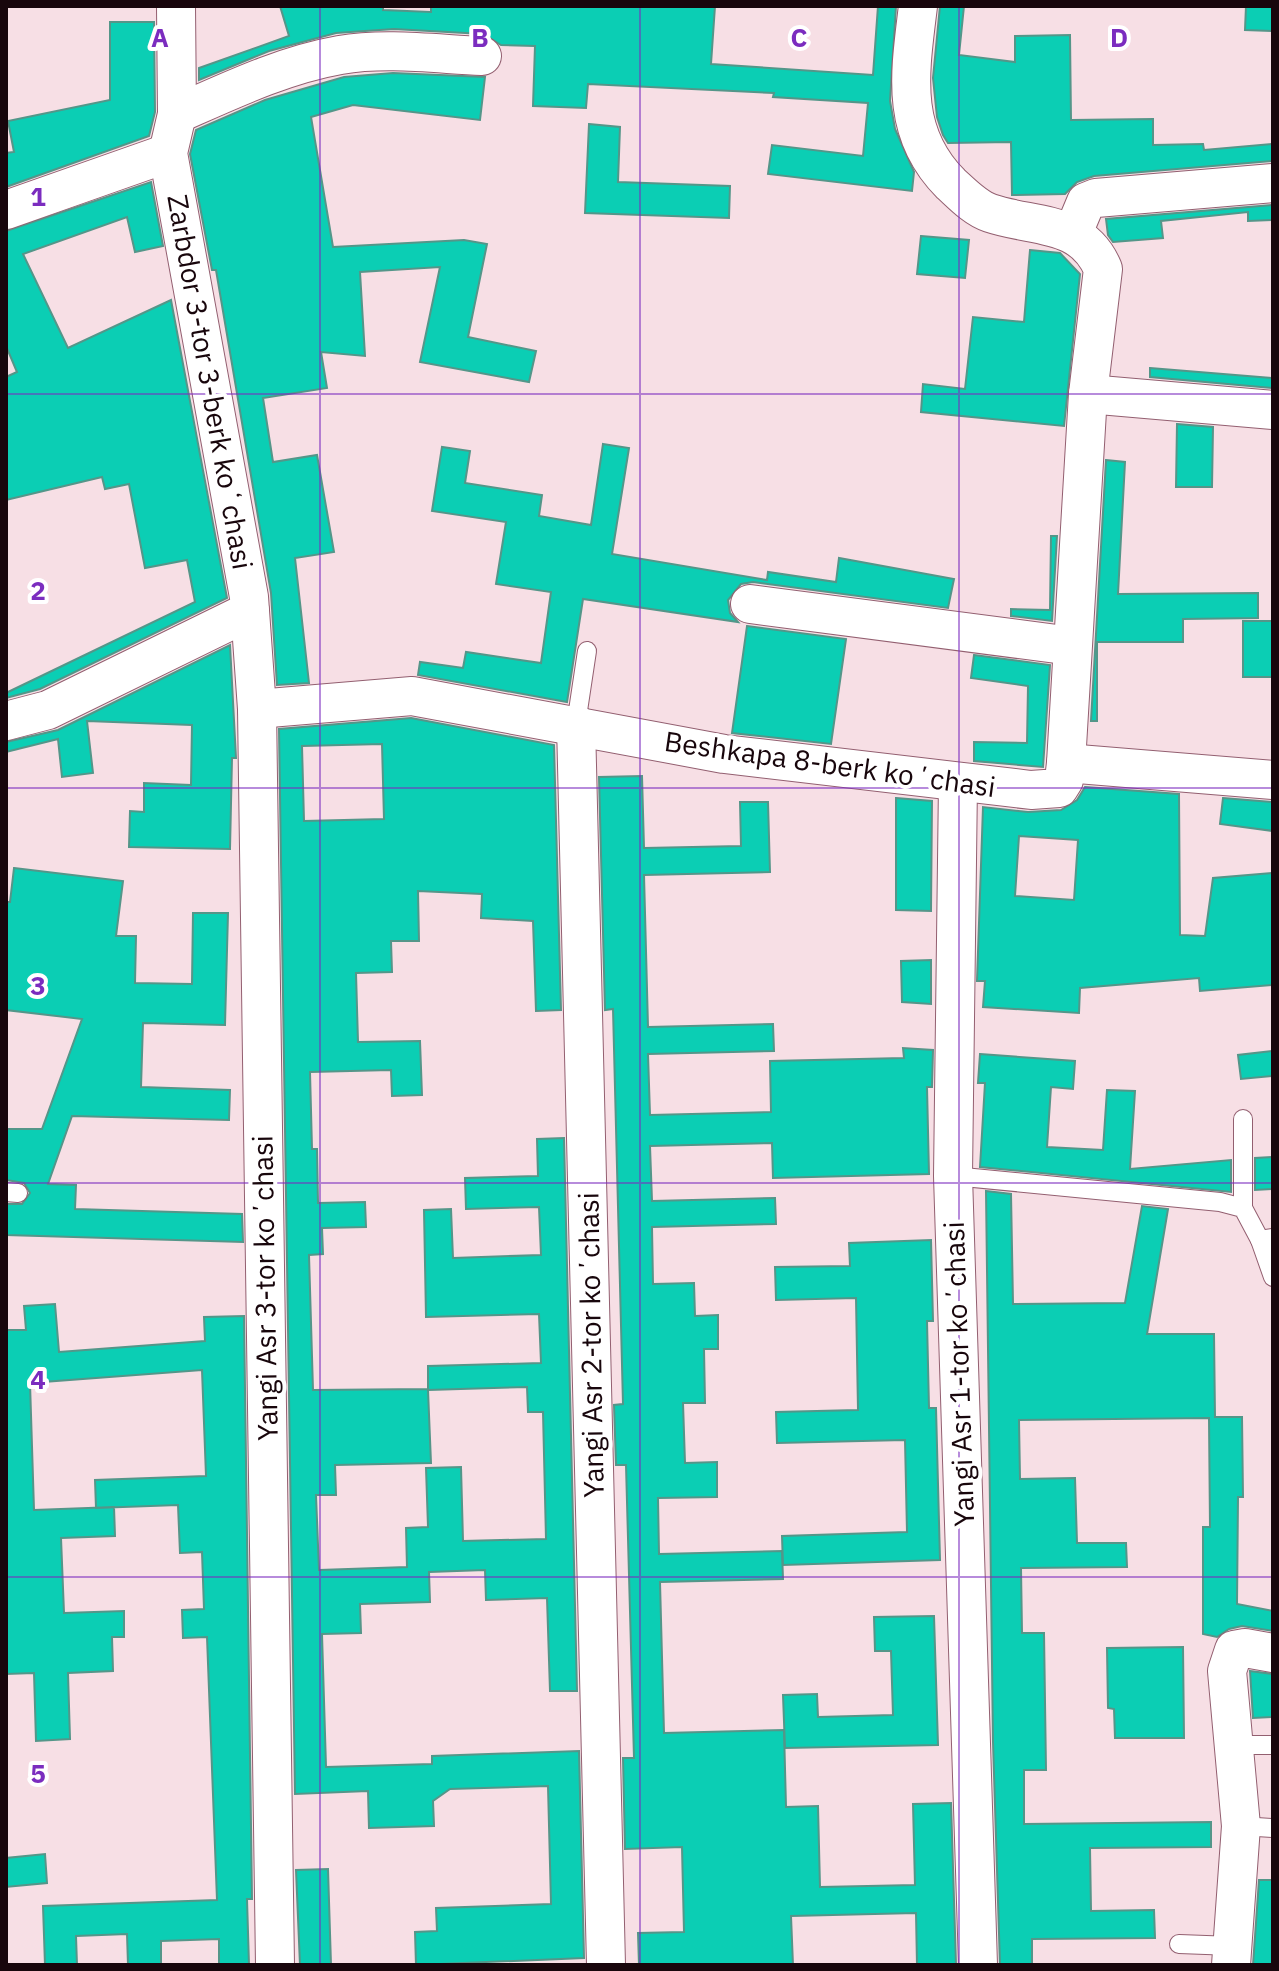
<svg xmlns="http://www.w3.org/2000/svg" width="1279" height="1971" viewBox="0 0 1279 1971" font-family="'IBM Plex Sans',sans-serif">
  <rect width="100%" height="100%" fill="#f7dfe5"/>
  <g fill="#0bceb4" stroke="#549689" stroke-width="2" fill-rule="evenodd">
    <path d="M 280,6 L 383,6 L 383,10 L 431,12 L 431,6 L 715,6 L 711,64 L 873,75 L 878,6 L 896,6 L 890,101 L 895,129 L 914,172 L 912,191 L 768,174 L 772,145 L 863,156 L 868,103 L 773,97 L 774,93 L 588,84 L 586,108 L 533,106 L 535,46 L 501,45 L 483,34 L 394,29 L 336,33 L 269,51 L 199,80 L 199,68 L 289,36 Z"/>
    <path d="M 940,6 L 964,6 L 959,55 L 1015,62 L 1015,36 L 1070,35 L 1071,120 L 1153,119 L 1153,145 L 1203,144 L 1204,150 L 1273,144 L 1273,161 L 1094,176 L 1077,182 L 1065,194 L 1012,195 L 1011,142 L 948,143 L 943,135 L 937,117 L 933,78 Z"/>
    <path d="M 1246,6 L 1273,6 L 1273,31 L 1245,30 Z"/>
    <path d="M 110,22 L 154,22 L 155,112 L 149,136 L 6,187 L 6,153 L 14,152 L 8,121 L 110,100 Z"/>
    <path d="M 393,73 L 485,77 L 480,120 L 353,105 L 311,117 L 333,247 L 464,240 L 487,244 L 468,337 L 536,351 L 529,382 L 420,362 L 440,267 L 360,272 L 365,356 L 321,352 L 327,388 L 263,398 L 273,462 L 317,455 L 334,552 L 295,558 L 309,683 L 277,685 L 271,593 L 216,270 L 212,270 L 190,154 L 196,130 L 265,100 L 344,77 Z"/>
    <path d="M 589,124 L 620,127 L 618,182 L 730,186 L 729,218 L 585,213 Z"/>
    <path d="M 151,182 L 163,246 L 135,252 L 127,217 L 23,254 L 68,348 L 171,300 L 227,598 L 40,689 L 6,698 L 6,693 L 195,602 L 187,560 L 145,568 L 129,484 L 105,489 L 102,477 L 6,500 L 6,377 L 17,372 L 6,346 L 6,231 Z"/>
    <path d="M 1273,205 L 1273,220 L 1248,221 L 1248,212 L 1161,221 L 1163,238 L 1113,242 L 1108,235 L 1106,219 Z"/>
    <path d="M 921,236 L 969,240 L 965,278 L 917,274 Z"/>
    <path d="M 1030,250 L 1060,253 L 1080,274 L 1064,426 L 921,412 L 923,384 L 965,389 L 973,317 L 1024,322 Z"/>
    <path d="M 1150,368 L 1273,378 L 1273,388 L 1150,377 Z"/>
    <path d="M 1177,424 L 1213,427 L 1212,487 L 1176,487 Z"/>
    <path d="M 603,444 L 629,448 L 612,554 L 767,580 L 768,572 L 836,582 L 839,558 L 954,579 L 948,608 L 753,582 L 741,584 L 728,600 L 730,613 L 738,622 L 583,599 L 567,702 L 418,675 L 420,662 L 463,668 L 466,652 L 541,663 L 551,592 L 496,584 L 506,522 L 432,511 L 442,447 L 470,451 L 465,483 L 542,495 L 539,516 L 591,525 Z"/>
    <path d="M 1106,460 L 1125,462 L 1118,594 L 1258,593 L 1258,618 L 1183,619 L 1183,642 L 1097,642 L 1097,721 L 1091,721 Z"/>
    <path d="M 1051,536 L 1057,536 L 1052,621 L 1011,616 L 1011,609 L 1050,610 Z"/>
    <rect x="1243" y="621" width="30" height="56"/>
    <path d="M 747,626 L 846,639 L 831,744 L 732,733 Z"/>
    <path d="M 230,645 L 236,758 L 232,758 L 230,849 L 129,847 L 130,811 L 144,812 L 144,783 L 191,785 L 192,725 L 87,721 L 93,773 L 62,777 L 58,739 L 6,752 L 6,742 L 58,730 Z"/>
    <path d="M 974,655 L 1050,665 L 1043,767 L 974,761 L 974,742 L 1027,743 L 1028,686 L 971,678 Z"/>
    <path d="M 411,718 L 554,745 L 561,1010 L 536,1011 L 533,921 L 481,918 L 482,894 L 418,891 L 419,941 L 391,941 L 392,972 L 356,973 L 358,1042 L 420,1041 L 422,1095 L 392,1096 L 391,1070 L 310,1072 L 312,1149 L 317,1149 L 318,1203 L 365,1202 L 366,1227 L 322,1228 L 323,1254 L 309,1255 L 313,1390 L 428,1389 L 428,1366 L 541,1363 L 539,1314 L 426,1317 L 424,1210 L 451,1209 L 453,1258 L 541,1255 L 539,1207 L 466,1209 L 465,1178 L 538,1176 L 537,1139 L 564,1138 L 577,1691 L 550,1691 L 547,1598 L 486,1600 L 485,1570 L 429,1572 L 430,1602 L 360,1604 L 361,1633 L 322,1634 L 326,1767 L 432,1764 L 432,1756 L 579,1751 L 584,1958 L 416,1965 L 415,1932 L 437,1931 L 436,1908 L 551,1904 L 548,1786 L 450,1789 L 433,1801 L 434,1826 L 369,1828 L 368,1791 L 295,1794 L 279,729 ZM 382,744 L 384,819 L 304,821 L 302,746 ZM 527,1387 L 528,1412 L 543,1412 L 546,1539 L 463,1541 L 461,1467 L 426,1468 L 428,1527 L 406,1528 L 407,1567 L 319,1570 L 316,1495 L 336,1495 L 335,1465 L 431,1463 L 428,1390 Z"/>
    <path d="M 642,776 L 644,848 L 741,846 L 740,802 L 768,802 L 770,872 L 644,875 L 648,1027 L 773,1024 L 774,1051 L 648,1054 L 650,1115 L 771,1112 L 770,1061 L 904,1058 L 903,1048 L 933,1050 L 932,1087 L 927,1087 L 929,1174 L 773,1178 L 772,1143 L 650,1146 L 652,1201 L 775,1198 L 776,1224 L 652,1227 L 653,1284 L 694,1283 L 695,1316 L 718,1315 L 718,1349 L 704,1349 L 705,1403 L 683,1403 L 685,1463 L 717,1462 L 717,1497 L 658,1498 L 659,1554 L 782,1551 L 783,1579 L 660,1582 L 664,1733 L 784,1730 L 786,1807 L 818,1806 L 820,1887 L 915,1885 L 913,1804 L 951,1803 L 956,1965 L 917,1965 L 916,1913 L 791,1916 L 793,1965 L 639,1965 L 638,1933 L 684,1932 L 682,1847 L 625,1849 L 623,1758 L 634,1758 L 626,1465 L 616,1465 L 614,1405 L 623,1404 L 613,1009 L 605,1010 L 599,777 Z"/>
    <path d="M 1085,787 L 1179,794 L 1180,935 L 1205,936 L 1213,878 L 1273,873 L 1273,985 L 1200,991 L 1199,978 L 1080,988 L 1079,1013 L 983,1007 L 985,981 L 977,981 L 983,807 L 1028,812 L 1061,810 L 1077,800 ZM 1019,836 L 1078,840 L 1074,900 L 1015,896 Z"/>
    <path d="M 896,798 L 932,801 L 931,911 L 896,910 Z"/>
    <path d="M 1223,798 L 1273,802 L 1273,831 L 1220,824 Z"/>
    <path d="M 14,868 L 123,881 L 116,936 L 136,936 L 135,983 L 192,984 L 193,913 L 228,913 L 225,1025 L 143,1023 L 141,1087 L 230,1090 L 229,1120 L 72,1116 L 48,1184 L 76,1185 L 75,1209 L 242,1214 L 243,1242 L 6,1235 L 6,1204 L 22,1204 L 30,1193 L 24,1183 L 6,1180 L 6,1129 L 42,1129 L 82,1019 L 6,1010 L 6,902 L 10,902 Z"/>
    <path d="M 931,960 L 931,1004 L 902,1002 L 901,961 Z"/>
    <path d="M 1273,1051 L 1273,1076 L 1241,1079 L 1238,1055 Z"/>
    <path d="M 980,1054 L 1075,1061 L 1073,1089 L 1051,1087 L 1047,1147 L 1103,1150 L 1107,1090 L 1135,1091 L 1130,1169 L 1231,1160 L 1231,1192 L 980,1167 L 985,1083 L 978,1083 Z"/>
    <path d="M 1273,1157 L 1273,1189 L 1255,1190 L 1255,1158 Z"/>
    <path d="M 986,1191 L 1011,1194 L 1013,1304 L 1125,1303 L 1142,1206 L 1168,1209 L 1147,1334 L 1214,1334 L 1215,1417 L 1242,1417 L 1243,1497 L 1238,1497 L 1237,1604 L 1273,1611 L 1273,1631 L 1242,1626 L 1229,1629 L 1217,1637 L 1203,1634 L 1203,1527 L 1210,1527 L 1209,1418 L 1019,1420 L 1020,1479 L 1075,1478 L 1077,1543 L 1126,1543 L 1127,1567 L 1021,1568 L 1022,1633 L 1044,1633 L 1046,1770 L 1024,1770 L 1024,1824 L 1211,1822 L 1211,1847 L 1090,1848 L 1091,1911 L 1154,1910 L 1155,1938 L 1032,1939 L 1032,1965 L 1000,1965 L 993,1742 Z"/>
    <path d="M 931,1240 L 933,1321 L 927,1321 L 929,1408 L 936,1408 L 940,1560 L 783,1565 L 782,1536 L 907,1532 L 905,1440 L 777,1443 L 776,1412 L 858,1410 L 856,1298 L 776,1300 L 775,1267 L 850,1266 L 849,1243 Z"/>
    <path d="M 55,1304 L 59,1352 L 205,1341 L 204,1317 L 244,1316 L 252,1899 L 247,1899 L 249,1965 L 219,1965 L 219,1939 L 161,1941 L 161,1965 L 128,1965 L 127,1934 L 76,1936 L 77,1965 L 45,1965 L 43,1906 L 217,1900 L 207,1637 L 183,1638 L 182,1610 L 204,1609 L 202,1552 L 180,1553 L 178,1505 L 96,1508 L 95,1480 L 206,1476 L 202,1370 L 30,1383 L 34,1510 L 114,1507 L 115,1536 L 61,1538 L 64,1613 L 124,1611 L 124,1637 L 112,1637 L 113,1671 L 68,1673 L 70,1739 L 36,1741 L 34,1673 L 6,1674 L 6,1330 L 26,1330 L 24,1306 Z"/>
    <path d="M 934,1616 L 938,1745 L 785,1748 L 783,1695 L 817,1694 L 818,1717 L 893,1715 L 891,1651 L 875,1651 L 874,1617 Z"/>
    <path d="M 1183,1647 L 1184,1738 L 1115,1738 L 1114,1709 L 1108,1708 L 1107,1648 Z"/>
    <path d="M 1250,1671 L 1273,1674 L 1273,1717 L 1253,1718 Z"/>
    <path d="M 45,1854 L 47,1883 L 6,1887 L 6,1858 Z"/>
    <path d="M 328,1869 L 331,1965 L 300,1965 L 296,1870 Z"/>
    <path d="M 1259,1880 L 1273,1880 L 1273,1965 L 1253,1965 Z"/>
  </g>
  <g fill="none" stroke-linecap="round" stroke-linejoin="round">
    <g stroke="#935f70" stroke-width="20">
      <g id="service">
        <path d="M 576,724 L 587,651"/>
        <path d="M 1243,1119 L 1243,1208"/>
        <path d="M 953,1176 L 1220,1202 L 1243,1208 L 1260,1240 L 1273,1238"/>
        <path d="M 6,1192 L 18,1193"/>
        <path d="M 1260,1240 L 1273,1277"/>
        <path d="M 1233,1745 L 1273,1745"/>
        <path d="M 1241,1826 L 1273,1828"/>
        <path d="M 1179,1944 L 1233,1946"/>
      </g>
    </g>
    <g stroke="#935f70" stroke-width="40">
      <g id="minor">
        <path d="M 176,6 L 177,114 L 168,153 L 249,597 L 257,709 L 275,1965"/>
        <path d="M 177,114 C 229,91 283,65 340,55 C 386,47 436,54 482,56"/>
        <path d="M 6,210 L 168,153"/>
        <path d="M 1073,233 L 1086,202 L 1096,198 L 1273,183"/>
        <path d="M 1088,394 L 1273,410"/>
        <path d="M 750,604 L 1072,646"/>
        <path d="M 257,709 L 412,696 L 724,754 L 1031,790 L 1059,788 L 1064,780 L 1066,763 L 1088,394 L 1103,269 C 1082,219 1034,228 990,213 C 975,208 962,194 951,184 C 899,132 910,72 918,6"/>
        <path d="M 6,721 L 48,710 L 250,611"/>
        <path d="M 576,724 L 606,1965"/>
        <path d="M 1066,763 L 1273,780"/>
        <path d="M 958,782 L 953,1176 L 978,1965"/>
        <path d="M 1231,1965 L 1241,1826 L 1227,1671 L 1234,1650 L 1245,1648 L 1273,1653"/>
      </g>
    </g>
    <use href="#service" stroke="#fff" stroke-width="18"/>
    <use href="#minor" stroke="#fff" stroke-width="38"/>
  </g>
  <path fill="none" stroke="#7b2cbf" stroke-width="2" stroke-opacity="0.55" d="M 320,6 L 320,1965M 640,6 L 640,1965M 959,6 L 959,1965M 6,394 L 1273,394M 6,788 L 1273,788M 6,1183 L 1273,1183M 6,1577 L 1273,1577"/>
  <g text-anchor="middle" stroke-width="8" stroke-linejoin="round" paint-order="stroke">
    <g font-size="28" fill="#18060c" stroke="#fff">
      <text transform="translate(210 382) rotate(80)" y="10">Zarbdor 3-tor 3-berk koʻchasi</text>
      <text transform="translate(830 764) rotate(8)" y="10">Beshkapa 8-berk koʼchasi</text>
      <text transform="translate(265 1288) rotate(-91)" y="10">Yangi Asr 3-tor koʼchasi</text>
      <text transform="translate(591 1345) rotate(-91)" y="10">Yangi Asr 2-tor koʼchasi</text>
      <text transform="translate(959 1374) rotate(-92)" y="10">Yangi Asr 1-tor koʼchasi</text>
    </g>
  </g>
  <g font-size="26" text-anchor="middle" font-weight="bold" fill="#7b2cbf" stroke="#fff" stroke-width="8" stroke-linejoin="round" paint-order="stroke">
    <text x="160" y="47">A</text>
    <text x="480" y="47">B</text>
    <text x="799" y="47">C</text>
    <text x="1119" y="47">D</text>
    <text x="38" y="206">1</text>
    <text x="38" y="600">2</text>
    <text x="38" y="995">3</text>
    <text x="38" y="1389">4</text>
    <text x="38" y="1783">5</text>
  </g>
  <rect width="1279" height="1971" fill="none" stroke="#18060c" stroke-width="16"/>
</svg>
